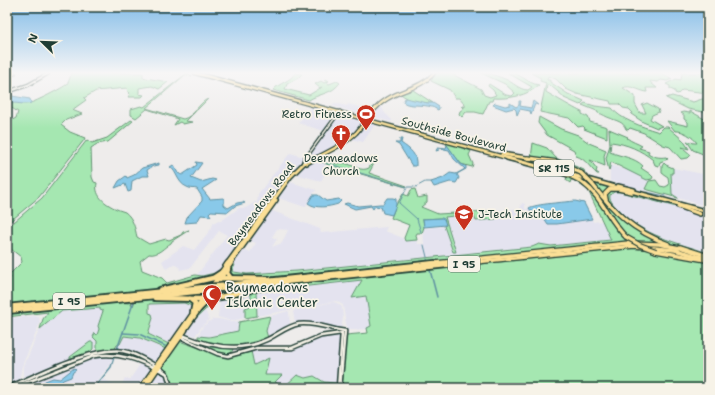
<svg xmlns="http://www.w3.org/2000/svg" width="715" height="395" viewBox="0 0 715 395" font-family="'Shantell Sans',sans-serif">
  <rect width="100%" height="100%" fill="#eeeceb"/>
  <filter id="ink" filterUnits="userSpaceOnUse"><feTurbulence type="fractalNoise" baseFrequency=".025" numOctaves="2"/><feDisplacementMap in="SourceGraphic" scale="8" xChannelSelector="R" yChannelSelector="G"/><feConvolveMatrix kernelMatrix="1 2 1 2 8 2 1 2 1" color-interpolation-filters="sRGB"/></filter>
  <g filter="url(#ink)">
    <g fill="#e4e3ef" fill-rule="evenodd">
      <path d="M 334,103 L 347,106 L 348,104 L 368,109 L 365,115 L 332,106 Z"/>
      <path d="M 380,106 L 382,107 L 384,112 L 392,120 L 391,122 L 371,116 Z"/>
      <path d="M 312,107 L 336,114 L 324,131 L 298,123 Z"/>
      <path d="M 338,115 L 362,121 L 354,132 L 344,141 L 307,160 Z"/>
      <path d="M 366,121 L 376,123 L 363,142 L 351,139 Z"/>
      <path d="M 290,153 L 304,157 L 220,272 L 217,272 L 202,276 L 197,275 L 227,235 L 219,231 L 190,268 L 179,270 L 180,268 L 174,264 L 166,269 L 162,261 L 183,246 L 194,250 L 211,229 L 214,222 L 221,221 L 239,208 L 246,208 L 255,202 L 257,203 L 258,194 Z"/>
      <path d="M 313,159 L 323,162 L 328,169 L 321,181 L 295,174 Z"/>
      <path d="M 610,165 L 629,171 L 649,181 L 646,185 L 645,191 L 610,181 Z"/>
      <path d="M 673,168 L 708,175 L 708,207 L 678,198 L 672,194 L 671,173 L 673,173 Z"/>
      <path d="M 290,182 L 316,190 L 305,207 L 278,198 Z"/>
      <path d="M 614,192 L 638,196 L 708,215 L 708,253 L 661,238 L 632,223 L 611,201 L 610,195 Z"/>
      <path d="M 522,203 L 525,204 L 525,209 L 526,210 L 530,206 L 531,211 L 542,215 L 549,224 L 563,223 L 592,219 L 593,222 L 602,221 L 611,240 L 551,246 L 539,244 L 532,247 L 297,271 L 247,274 L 232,271 L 234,265 L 231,265 L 242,250 L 250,252 L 256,243 L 248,240 L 270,210 L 320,229 L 321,233 L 387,227 L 385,231 L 403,238 L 404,241 L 417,240 L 418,244 L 424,244 L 423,228 L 444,226 L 453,252 L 456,252 L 445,217 L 473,214 L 483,221 L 494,213 L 489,211 L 520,209 ZM 277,229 L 288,230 L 282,243 L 272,247 L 277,239 L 272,237 Z"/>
      <path d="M 362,280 L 352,298 L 366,296 L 371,326 L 367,329 L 347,330 L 343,305 L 336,301 L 257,316 L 256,293 Z"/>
      <path d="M 251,294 L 251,306 L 245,308 L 245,318 L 231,321 L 218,317 L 220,300 L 230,300 Z"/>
      <path d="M 333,302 L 337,303 L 342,307 L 343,318 L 341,329 L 318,323 L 295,322 L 293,312 L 295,310 Z"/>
      <path d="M 150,303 L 184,303 L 192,306 L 193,309 L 169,344 L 148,334 L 153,319 L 149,313 L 150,310 L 152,310 L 149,304 Z"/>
      <path d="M 95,308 L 100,308 L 103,311 L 98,326 L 100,328 L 97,335 L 93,337 L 97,341 L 96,349 L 93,349 L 93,342 L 87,345 L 70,357 L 70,359 L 66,363 L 23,380 L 24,366 L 40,328 L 62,311 Z"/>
      <path d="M 205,310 L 209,320 L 202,326 L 195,336 L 187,333 L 187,329 Z"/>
      <path d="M 288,311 L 289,312 L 290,325 L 268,338 L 266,331 L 270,316 Z"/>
      <path d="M 34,316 L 39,317 L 40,323 L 22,366 L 19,381 L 7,387 L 7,318 Z"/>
      <path d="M 213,319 L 220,319 L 232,322 L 239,321 L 239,331 L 208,337 L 198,336 L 203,326 Z"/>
      <path d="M 339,334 L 341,336 L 337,383 L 335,383 L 324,382 L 314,376 L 305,378 L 297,375 L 284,387 L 275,382 L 282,375 L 265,375 L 264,360 L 254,365 L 251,355 L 252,350 L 267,348 L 283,350 L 294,348 L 323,336 Z"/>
      <path d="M 124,336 L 140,338 L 166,349 L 157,361 L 153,363 L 133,353 L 117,350 Z"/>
      <path d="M 105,354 L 114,354 L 109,366 L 92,388 L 14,388 L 89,358 Z"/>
      <path d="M 141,363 L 153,369 L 140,388 L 96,388 L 103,379 L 123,388 L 125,384 L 122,383 L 125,379 L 130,379 Z"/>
      <path d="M 158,370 L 165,374 L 170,388 L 144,388 Z"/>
    </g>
    <g fill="#a5e7b1" stroke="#629272">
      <path d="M 72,73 L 143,73 L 143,77 L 146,78 L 168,82 L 159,89 L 152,86 L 139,88 L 139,94 L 144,95 L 142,97 L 128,97 L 130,94 L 128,92 L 127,88 L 96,91 L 84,98 L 86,100 L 72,110 L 82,114 L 66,120 L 61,125 L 70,132 L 85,138 L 84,140 L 39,197 L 7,224 L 7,123 L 16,118 L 18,112 L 7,105 L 7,96 L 9,101 L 8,104 C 14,101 22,104 30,103 C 35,102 63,88 67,84 C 69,82 70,76 72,73 Z"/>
      <path d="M 187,73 L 192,76 L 185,75 L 146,108 L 183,119 C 194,117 199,102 208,99 L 186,121 L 192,122 L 183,124 L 180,122 L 174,125 L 178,119 L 147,109 L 136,118 L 131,115 L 131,109 L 141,106 L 144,107 Z"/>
      <path d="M 295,73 L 302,74 L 298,78 L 287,84 L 285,89 L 309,95 L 322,87 L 320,88 L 315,84 L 321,81 L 324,83 L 326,82 L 324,80 L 326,79 L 329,81 L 326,82 L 329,84 L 337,81 L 340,83 C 338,84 338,86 336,87 C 331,93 316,95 309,100 L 273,90 C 279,83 291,81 295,73 Z"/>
      <path d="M 436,73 L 450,73 L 481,89 L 484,95 L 490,97 L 496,95 L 493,90 L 488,86 L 489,84 L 506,95 L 512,96 L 515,93 L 505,84 L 481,73 C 490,73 497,76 505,79 C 513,82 519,90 528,90 L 532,87 L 508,73 C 522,73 526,83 539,85 C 527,96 509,99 493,98 L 492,101 L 489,101 L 483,114 L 475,112 L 466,112 L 462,117 L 459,114 L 460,111 L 463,109 L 462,106 L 465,107 L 465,105 L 459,98 L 455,98 L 450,90 L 431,81 Z"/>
      <path d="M 531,73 L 662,73 L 672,79 L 667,81 L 661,80 L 658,82 L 650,81 L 651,83 L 657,88 L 646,88 L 647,92 C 639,91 630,84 623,88 L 635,96 L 635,104 L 640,113 L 646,113 L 642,105 L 647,103 L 658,109 L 659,112 L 652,115 L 650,119 L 662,126 L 657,128 L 643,122 L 631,114 L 633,113 L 629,109 L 623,108 L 619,104 L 611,104 L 610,101 L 577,94 L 566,89 L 556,79 L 548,76 L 547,80 L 550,80 L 550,82 L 568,94 L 584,101 L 580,105 L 564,98 L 564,97 L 551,86 L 547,85 L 546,92 C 551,95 580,112 582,112 L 582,114 L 588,117 L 590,122 L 607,127 L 607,138 L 584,129 L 585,128 L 583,126 L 578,127 L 569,118 L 540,112 L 546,83 L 540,81 L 541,78 Z"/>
      <path d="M 682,73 L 708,73 L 708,93 L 682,90 L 678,94 L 675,93 L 675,91 L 670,89 L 670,86 L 666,84 L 676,79 L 681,80 Z"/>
      <path d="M 413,90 L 433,103 C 424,104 407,100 401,94 Z"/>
      <path d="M 672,96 L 693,102 L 702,99 L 708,99 L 708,113 L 688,109 L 666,98 Z"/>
      <path d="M 585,103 L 595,106 L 612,108 C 619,119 643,127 656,131 L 659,132 L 664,127 L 668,127 L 683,140 L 689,149 L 682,147 L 691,155 L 688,158 L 681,159 L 670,147 L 663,145 L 644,133 L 630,128 L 628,130 L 626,129 C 623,121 616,121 610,118 C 606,117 603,114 598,113 L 597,111 L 582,105 Z"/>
      <path d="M 690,111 L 708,121 L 708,156 L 693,150 L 687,141 L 694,143 L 697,143 C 693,137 683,130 675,131 L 667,121 L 688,126 L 688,122 L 684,119 L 684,115 L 681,113 L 683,112 L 690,113 Z"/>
      <path d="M 539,117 L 561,129 L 578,135 L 589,143 L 606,150 L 604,156 L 605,166 L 590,160 L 597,169 L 596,172 L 599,174 L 597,174 C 589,167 586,159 576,156 L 574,150 L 547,135 L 538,123 Z"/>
      <path d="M 131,120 L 133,121 L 108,142 L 97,144 L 91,148 L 92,177 L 94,182 L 97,183 C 94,197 107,205 119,210 C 121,211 123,211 125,212 C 133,218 135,228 137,237 L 149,244 L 166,239 L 169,240 L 181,235 L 183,232 L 189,230 L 172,241 L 171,243 C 164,247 158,256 149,254 L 140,261 L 142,270 L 162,278 L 167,283 L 195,275 L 202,276 L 219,272 L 209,278 L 159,290 L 7,306 L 7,283 L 11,277 L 7,279 L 7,277 L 22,262 L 21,257 L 7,246 L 7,228 L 42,198 L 87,140 L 92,143 L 107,138 Z"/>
      <path d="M 609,129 L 628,137 L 627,138 C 632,142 637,143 642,146 L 639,148 L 649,151 L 648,153 C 654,157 659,158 666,157 L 668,159 L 660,162 L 659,166 L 655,165 L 653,160 C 641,150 627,144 611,142 L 610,152 C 622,157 634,157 643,166 L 641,168 L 650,174 L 653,177 L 652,179 L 647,180 L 611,162 L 609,171 L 606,158 L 610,145 Z"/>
      <path d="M 448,143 L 471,151 L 469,155 L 473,164 L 472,167 L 461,164 L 446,144 Z"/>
      <path d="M 533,143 L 547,148 L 556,158 L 584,170 L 585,173 C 566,162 552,160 531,158 Z"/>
      <path d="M 375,157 L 377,158 L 369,173 L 407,186 L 406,187 L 337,167 L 335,168 L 320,161 L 326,160 C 339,167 338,161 348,164 C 355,166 361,172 369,168 Z"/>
      <path d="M 664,163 L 666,165 L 673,168 L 673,173 L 671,173 L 672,194 L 678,198 L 645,189 L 649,181 L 656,180 L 660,186 L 665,187 L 669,185 L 668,177 L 662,173 L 662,166 Z"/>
      <path d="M 532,165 C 553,170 580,176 593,194 C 608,215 610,225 632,242 L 272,278 L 230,276 L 228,270 L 233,264 L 235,265 L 232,271 L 234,272 L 247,274 L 297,271 L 532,247 L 539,244 L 551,246 L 611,240 L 588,190 L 573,180 L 571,180 L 570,183 L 566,180 L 567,177 L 531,167 Z"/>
      <path d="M 566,174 L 588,180 L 612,210 L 624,221 L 632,227 L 672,245 L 635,242 L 621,231 L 593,191 Z"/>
      <path d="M 589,180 L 666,201 L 699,213 L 620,192 L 614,192 L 610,195 C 609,201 615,206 619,210 C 643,236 676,242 708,253 L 708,255 L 669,243 L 638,230 L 608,202 L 605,196 L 612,188 L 604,197 Z"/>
      <path d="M 415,189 L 418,198 L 427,196 L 427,202 L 421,207 L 438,214 L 489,211 L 494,213 L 496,219 L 476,221 L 473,214 L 445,217 L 456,252 L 453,252 L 444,226 L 446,225 L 441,218 L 423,219 L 424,227 L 422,233 L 417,233 L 416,235 L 417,240 L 405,241 L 404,238 L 409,225 L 391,218 L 396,205 L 403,194 L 408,196 L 411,190 Z"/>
      <path d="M 642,247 L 708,261 L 708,388 L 342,388 L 346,335 L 368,333 L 367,328 L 371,326 L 366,296 L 352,298 L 362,280 L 256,292 L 257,316 L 245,318 L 245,308 L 251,306 L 251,294 L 230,300 L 219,300 L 205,310 L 193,321 L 208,302 L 271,286 Z"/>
      <path d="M 150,299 C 161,300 186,298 194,304 L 192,306 L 184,303 L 149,304 L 149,313 L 152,314 L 153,318 L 148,334 L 169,344 L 166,349 L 140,338 L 124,336 L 120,344 L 117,345 L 114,350 L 97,351 L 97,341 L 93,337 L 95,333 L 97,335 L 99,329 L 98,326 L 103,311 L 100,310 L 100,308 L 62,311 L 40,329 L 43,319 L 48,312 L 7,317 L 7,314 L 20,312 L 120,302 L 128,303 L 132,302 L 131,305 L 133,306 L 135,301 Z"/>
      <path d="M 270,316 L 266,331 L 268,338 L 256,343 L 234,346 L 230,357 L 251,351 L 254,365 L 269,358 L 265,375 L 282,375 L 275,382 L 284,387 L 297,375 L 305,378 L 314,376 L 324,382 L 335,383 L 336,388 L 173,388 L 170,374 L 161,366 L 179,341 L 208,351 L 211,344 L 198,338 L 198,336 L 209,337 L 238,331 L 239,322 Z"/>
      <path d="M 90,342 L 93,342 L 93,349 C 87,355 79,358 70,359 L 70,357 Z"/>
    </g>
    <g fill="#89c9e9" stroke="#5f91a1">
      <path d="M 10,93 L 12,96 L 30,99 L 31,103 C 23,106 15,101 7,104 L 9,101 L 7,94 Z"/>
      <path d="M 405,98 L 428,103 L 433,103 L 439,107 L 439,109 L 438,110 C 427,102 410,108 403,102 Z"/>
      <path d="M 519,101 L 521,101 L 520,106 L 531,108 L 533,101 L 538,105 L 535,104 L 531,114 L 530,111 L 520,109 L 517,115 L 516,110 L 514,108 L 506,110 L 493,105 L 495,103 L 505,106 L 510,105 L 510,103 L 516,107 L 519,105 Z"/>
      <path d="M 400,139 L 402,139 L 401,143 C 411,150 417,154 416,166 L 412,166 L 399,145 L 395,143 L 400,143 Z"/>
      <path d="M 447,145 L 461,164 L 466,166 L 466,169 L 457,174 L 459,178 L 456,183 L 450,182 L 434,187 L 431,182 L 443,178 L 450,173 L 456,174 L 465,169 L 454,159 L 449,150 L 439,148 L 439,150 L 436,151 L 438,147 L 446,148 Z"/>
      <path d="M 196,162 L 202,163 L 191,178 L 201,182 L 212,179 L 216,180 L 202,189 L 210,199 L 224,198 L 224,205 L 228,208 L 237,203 L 243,202 L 245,203 L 235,206 L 228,212 L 211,211 L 209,213 L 211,216 L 201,215 L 197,222 L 185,223 L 187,217 L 202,201 L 202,197 L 197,189 C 193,188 190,189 187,187 C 177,183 177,171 170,167 L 173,165 L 178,173 L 182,175 L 197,165 Z"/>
      <path d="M 159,163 L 159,165 L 153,166 L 147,170 L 149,176 L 142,176 L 132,181 L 131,191 L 128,192 L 125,184 L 115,188 L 119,181 L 126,176 L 127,178 L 134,175 L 142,168 Z"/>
      <path d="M 313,195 L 318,195 L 326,201 L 339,199 L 341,201 L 338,204 C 329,207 315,209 308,203 Z"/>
      <path d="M 387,198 L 393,198 L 396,199 L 396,205 L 392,215 L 383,213 L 381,207 L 375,206 L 373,209 L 371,206 L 355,209 L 344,204 L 347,203 L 358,206 L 380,204 L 383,204 Z"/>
      <path d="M 575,201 L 584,203 L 592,219 L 557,224 L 548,224 L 542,215 L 531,211 L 529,208 C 535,204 566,202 575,201 Z"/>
      <path d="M 442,218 L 444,219 L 446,225 L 424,227 L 423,219 Z"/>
      <path d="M 74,368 L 76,370 L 73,372 L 71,377 L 63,380 L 57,388 L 47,388 L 47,384 L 44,383 L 45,381 L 53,378 L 60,379 Z"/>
    </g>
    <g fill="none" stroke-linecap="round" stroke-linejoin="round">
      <g stroke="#5f91a1" stroke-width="1">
        <path d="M 317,160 L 407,187 L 414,187"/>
        <path d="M 416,187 L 425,182 L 431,182"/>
        <path d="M 407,188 L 399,203 L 417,219 L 421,232"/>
        <path d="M 646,192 L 665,196"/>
        <path d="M 424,245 L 427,257"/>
        <path d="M 427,259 L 428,261"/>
      </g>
      <g stroke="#5f91a1" stroke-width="1.5">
        <path d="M 430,270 L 437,297"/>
        <path d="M 123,333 L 139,334 L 165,346"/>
        <path d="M 117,349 L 134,301"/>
        <path d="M 94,388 L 111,367 L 114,357"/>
      </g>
      <g stroke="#1f3d34" stroke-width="4">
        <path id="tertiary-far2" d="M 305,159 L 340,111"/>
      </g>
      <g stroke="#1f3d34" stroke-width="5">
        <path id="tertiary-far1" d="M 303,163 L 305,158"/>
      </g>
      <g stroke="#1f3d34" stroke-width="5.5">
        <g id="tertiary">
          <path d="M 182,335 C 208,346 239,353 266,340 C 277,335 287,326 299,324 C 315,322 330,329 345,331 L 340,388"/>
          <path d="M 180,337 L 218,354 L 228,356 L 257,348 L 292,348 L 321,336 L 342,333 L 338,388"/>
          <path d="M 160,368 L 167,374 L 171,388"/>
          <path d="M 7,388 C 37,375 90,347 123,351 C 135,353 146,360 156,366"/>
          <path d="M 12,388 L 94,356 C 123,352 140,361 166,373"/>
        </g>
      </g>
      <g stroke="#1f3d34" stroke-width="4.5">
        <path id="secondary" d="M 7,92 L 28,85 L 49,73"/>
      </g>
      <g stroke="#1f3d34" stroke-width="5">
        <g id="primary-far2">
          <path d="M 361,116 L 367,115"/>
          <path d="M 314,159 C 329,151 344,145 356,133 C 365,123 372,109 384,101 C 400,89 421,89 434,73"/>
        </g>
      </g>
      <g stroke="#1f3d34" stroke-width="6">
        <g id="primary-far1">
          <path d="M 307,163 L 316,158"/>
          <path d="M 227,264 L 290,177 L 305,162"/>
          <path d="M 230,264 L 276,200"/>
        </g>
      </g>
      <g stroke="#1f3d34" stroke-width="7">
        <g id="primary">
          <path d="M 221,273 L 228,263"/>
          <path d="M 208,296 L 231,263"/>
          <path d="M 185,329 L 199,309"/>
          <path d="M 159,367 L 185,330"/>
          <path d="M 141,388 L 218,278"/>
          <path d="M 144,388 L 157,369"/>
        </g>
      </g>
      <g stroke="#1f3d34" stroke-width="5">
        <path id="trunk-far1" d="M 195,73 L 511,159"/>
      </g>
      <g stroke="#1f3d34" stroke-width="6">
        <g id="trunk">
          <path d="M 507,158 L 556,171"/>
          <path d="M 557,169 L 570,173"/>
          <path d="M 569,174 L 619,188"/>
          <path d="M 618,186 L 634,190"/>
          <path d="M 631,191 L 708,212"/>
          <path d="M 678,206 L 700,214"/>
        </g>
      </g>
      <g stroke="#1f3d34" stroke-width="5.5">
        <g id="motorway-far2">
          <path d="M 7,77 L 14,73"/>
          <path d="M 502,154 L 534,159"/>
        </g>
      </g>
      <g stroke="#1f3d34" stroke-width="6">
        <g id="motorway-far1">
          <path d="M 528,158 L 557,162 L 581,173"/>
          <path d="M 555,170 C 565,174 575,177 583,183 C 602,197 609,221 626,237"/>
          <path d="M 592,184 C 615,213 633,231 668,244"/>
          <path d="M 606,200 L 605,194 L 610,189 L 619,189 L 632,192"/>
          <path d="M 680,247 L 708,256"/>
          <path d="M 656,251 L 706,260"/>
          <path d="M 426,264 L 629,243 L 659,244 L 680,248"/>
          <path d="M 456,264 L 634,246 L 675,250 L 708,259"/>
        </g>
      </g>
      <g stroke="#1f3d34" stroke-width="8">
        <g id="motorway">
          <path d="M 228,269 L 227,273 L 230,277"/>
          <path d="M 214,278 L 269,279"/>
          <path d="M 220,286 L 435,263"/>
          <path d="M 218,289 L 466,263"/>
          <path d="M 160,290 L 213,278 L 222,272"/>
          <path d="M 155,298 L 200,299 L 208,296"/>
          <path d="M 190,299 L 195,303 L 193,313"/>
          <path d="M 7,307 L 205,287"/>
          <path d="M 199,309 L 207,301 L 212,299 L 262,287"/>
          <path d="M 7,311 L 204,291"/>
        </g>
      </g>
      <use href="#tertiary-far2" stroke="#f7f3e8" stroke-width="1.5"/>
      <use href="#tertiary-far1" stroke="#f7f3e8" stroke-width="2"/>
      <use href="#tertiary" stroke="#f7f3e8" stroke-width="2.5"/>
      <use href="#secondary" stroke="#f7f3e8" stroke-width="2"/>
      <use href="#primary-far2" stroke="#fbdf96" stroke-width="2.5"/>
      <use href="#primary-far1" stroke="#fbdf96" stroke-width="3"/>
      <use href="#primary" stroke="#fbdf96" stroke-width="4"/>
      <use href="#trunk-far1" stroke="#fbdf96" stroke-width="2.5"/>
      <use href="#trunk" stroke="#fbdf96" stroke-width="3"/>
      <use href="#motorway-far2" stroke="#fbdf96" stroke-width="3"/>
      <use href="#motorway-far1" stroke="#fbdf96" stroke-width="3.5"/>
      <use href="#motorway" stroke="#fbdf96" stroke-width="4.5"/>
      <g stroke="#1f3d34" stroke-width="6" stroke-linecap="butt">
        <g id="motorway-bridge-far1">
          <path d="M 581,173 L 592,184"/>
          <path d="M 626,237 L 640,245 L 656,251"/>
        </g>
      </g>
      <g stroke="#1f3d34" stroke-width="8" stroke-linecap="butt">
        <g id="motorway-bridge">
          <path d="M 205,287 L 220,286"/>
          <path d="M 204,291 L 218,289"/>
        </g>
      </g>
      <use href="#motorway-bridge-far1" stroke="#fbdf96" stroke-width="3.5"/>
      <use href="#motorway-bridge" stroke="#fbdf96" stroke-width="4.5"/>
    </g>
  </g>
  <linearGradient id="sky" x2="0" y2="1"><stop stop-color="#82bce8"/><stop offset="0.57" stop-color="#f7f6f6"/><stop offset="1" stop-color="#f7f6f6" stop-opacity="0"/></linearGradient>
  <rect width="715" height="128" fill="url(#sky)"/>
  <defs>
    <g id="stadium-pin" transform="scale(1)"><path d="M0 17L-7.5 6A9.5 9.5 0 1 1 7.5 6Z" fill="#c8321e" stroke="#f7f3e8"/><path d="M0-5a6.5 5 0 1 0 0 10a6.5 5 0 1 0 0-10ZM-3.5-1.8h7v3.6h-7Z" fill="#fff"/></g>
    <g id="church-pin" transform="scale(1)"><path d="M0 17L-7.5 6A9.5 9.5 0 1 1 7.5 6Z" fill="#c8321e" stroke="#f7f3e8"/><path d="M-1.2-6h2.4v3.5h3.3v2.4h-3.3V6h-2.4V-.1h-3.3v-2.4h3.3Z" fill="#fff"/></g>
    <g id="university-pin" transform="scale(1)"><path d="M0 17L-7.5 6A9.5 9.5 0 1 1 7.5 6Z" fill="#c8321e" stroke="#f7f3e8"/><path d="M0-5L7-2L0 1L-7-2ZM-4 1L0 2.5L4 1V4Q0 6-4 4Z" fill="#fff"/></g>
    <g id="mosque-pin" transform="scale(1)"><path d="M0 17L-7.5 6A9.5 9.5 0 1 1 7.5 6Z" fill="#c8321e" stroke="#f7f3e8"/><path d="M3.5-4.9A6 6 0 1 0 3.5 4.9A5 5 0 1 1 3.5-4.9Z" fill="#fff"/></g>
  </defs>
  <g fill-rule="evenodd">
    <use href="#stadium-pin" x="366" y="114"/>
    <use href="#church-pin" x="341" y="134"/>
    <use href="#university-pin" x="464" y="214"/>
    <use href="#mosque-pin" x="212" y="294"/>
  </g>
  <g text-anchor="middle" stroke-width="3.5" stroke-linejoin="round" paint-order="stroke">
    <g fill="#f7f3e8" stroke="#60746a" stroke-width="1">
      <rect x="534" y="160" width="40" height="16" rx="3"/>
      <rect x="448" y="256" width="32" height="16" rx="3"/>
      <rect x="53" y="293" width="32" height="16" rx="3"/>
    </g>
    <g font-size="10" font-weight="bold" fill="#1f3d34">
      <text x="554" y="172">SR 115</text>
      <text x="464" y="268">I 95</text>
      <text x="69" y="305">I 95</text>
    </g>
    <g font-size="11" fill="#1f3d34" stroke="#f7f3e8" text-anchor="end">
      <text x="352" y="118">Retro Fitness</text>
      <text x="341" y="162" text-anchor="middle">Deermeadows<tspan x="341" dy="13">Church</tspan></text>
      <text x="478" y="218" text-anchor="start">J-Tech Institute</text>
    </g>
    <g font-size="11" fill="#1f3d34" stroke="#f7f3e8">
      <text transform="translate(454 134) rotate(15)" y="4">Southside Boulevard</text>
      <text transform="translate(261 204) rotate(-53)" y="4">Baymeadows Road</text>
    </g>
    <g font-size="13" fill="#1f3d34" stroke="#f7f3e8" text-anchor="start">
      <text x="226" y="292">Baymeadows<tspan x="226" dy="15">Islamic Center</tspan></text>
    </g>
  </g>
  <rect width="715" height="395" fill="none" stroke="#f7f3e8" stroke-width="24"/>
  <rect x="12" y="12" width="691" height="371" fill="none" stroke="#1f3d34" stroke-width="1.5" filter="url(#ink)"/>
  <g transform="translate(42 42) rotate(293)" stroke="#f7f3e8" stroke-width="3" paint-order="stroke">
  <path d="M0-3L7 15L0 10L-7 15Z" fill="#1f3d34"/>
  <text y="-6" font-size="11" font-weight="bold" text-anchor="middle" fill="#1f3d34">N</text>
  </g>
</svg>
